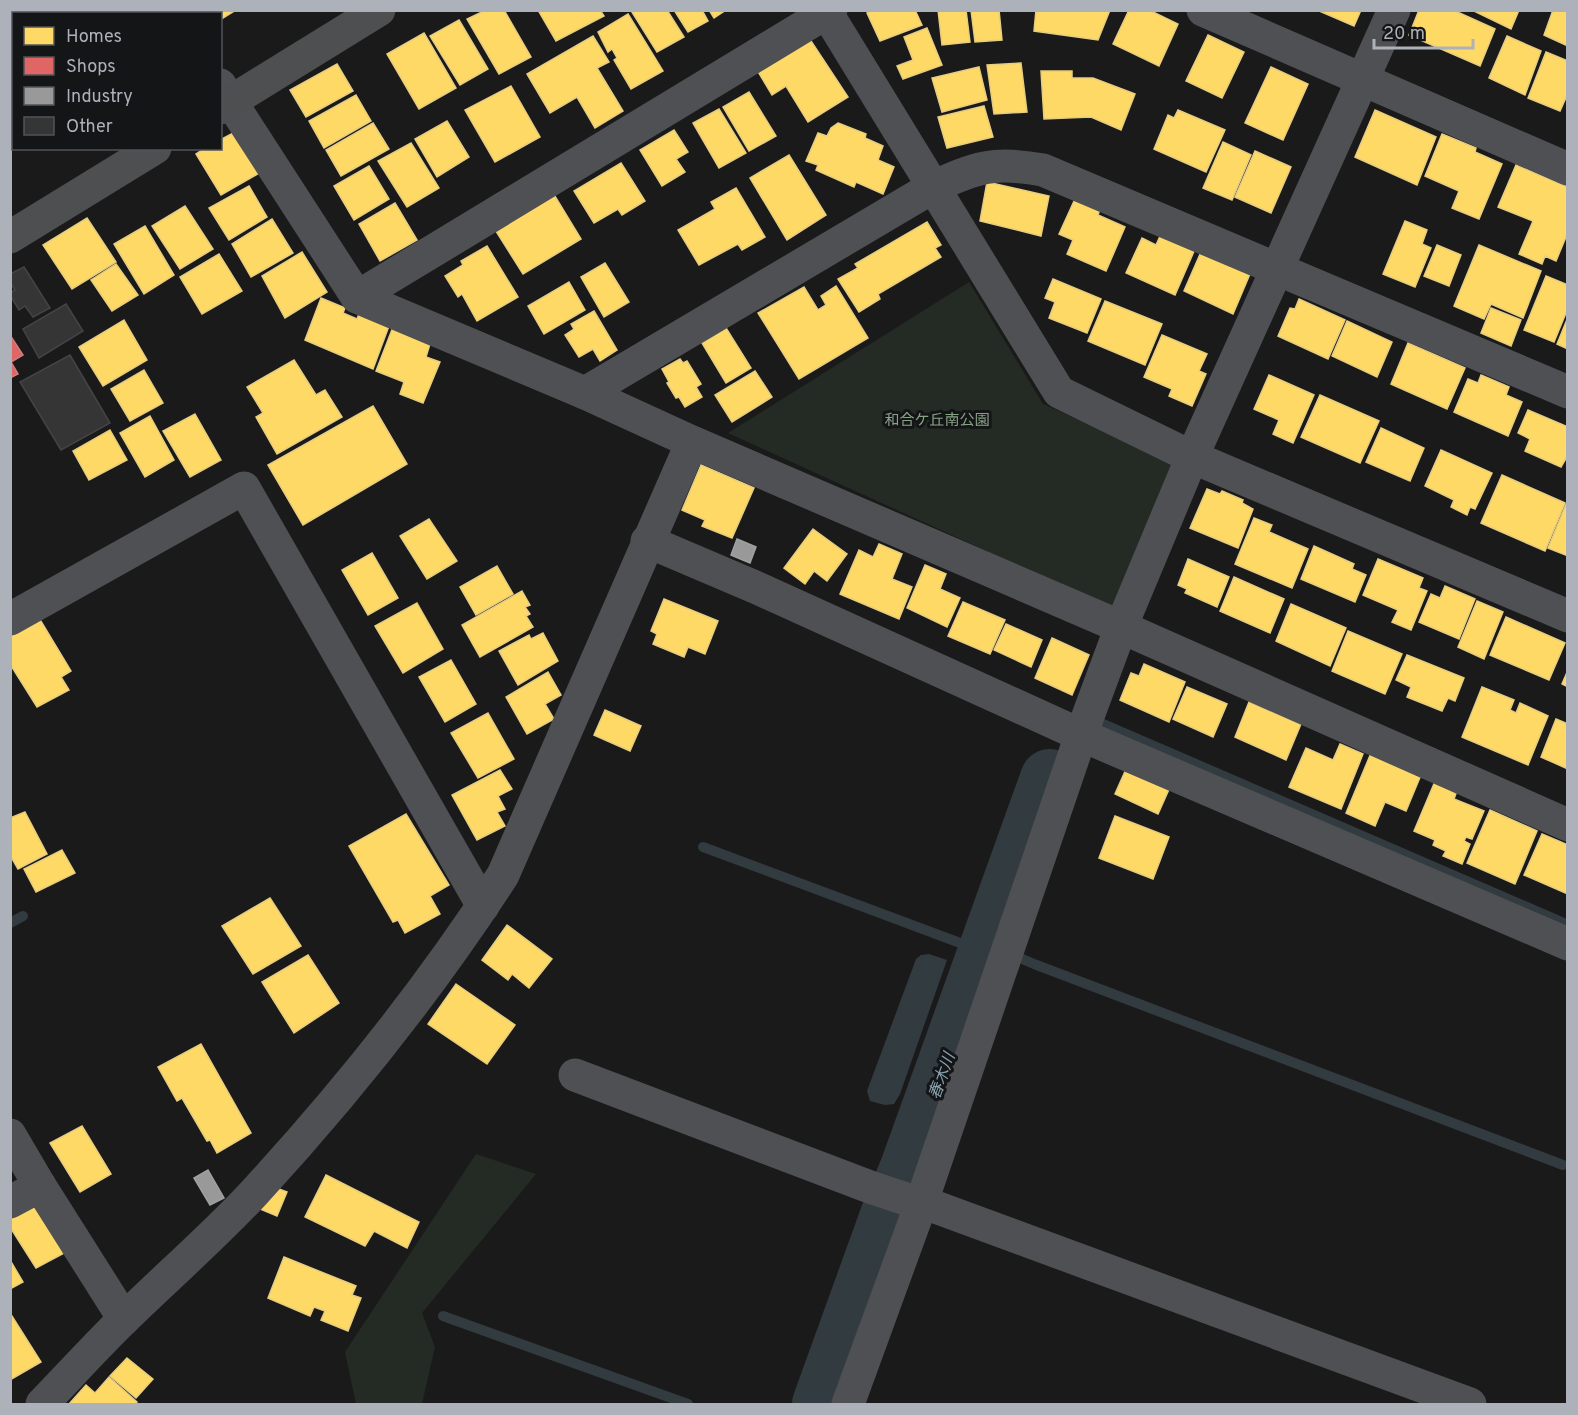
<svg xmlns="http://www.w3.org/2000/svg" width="1578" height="1415" viewBox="0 0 1578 1415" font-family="Overpass,'Noto Sans JP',sans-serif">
  <rect width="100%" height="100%" fill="#1a1a1a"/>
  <g fill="#242a24">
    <path d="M 969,282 L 1043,404 L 1177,463 L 1116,610 L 728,433 Z"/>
    <path d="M 476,1154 L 536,1174 L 422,1313 L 435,1347 L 422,1404 L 356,1404 L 345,1352 Z"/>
  </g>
  <path fill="#323b3f" d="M 929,954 L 947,960 L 900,1094 L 894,1104 L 885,1105 L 870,1101 L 867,1091 L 916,959 L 921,955 Z"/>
  <g fill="#ffd966" stroke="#e6cd7f" stroke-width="1.5">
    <path d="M 10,10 L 30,10 L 31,14 L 14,14 L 14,45 L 10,40 Z"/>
    <path d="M 35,10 L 78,10 L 79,12 L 37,14 Z"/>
    <path d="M 213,10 L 236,10 L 220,20 L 220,14 L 214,14 Z"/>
    <path d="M 486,10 L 504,10 L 531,57 L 499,74 L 467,19 Z"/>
    <path d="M 538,10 L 600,10 L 604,16 L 556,41 Z"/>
    <path d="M 634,10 L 667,10 L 684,37 L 657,52 L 632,12 Z"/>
    <path d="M 674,10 L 702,10 L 708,21 L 688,32 Z"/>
    <path d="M 709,10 L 726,10 L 714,18 Z"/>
    <path d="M 872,10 L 915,10 L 922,25 L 880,41 L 867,13 Z"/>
    <path d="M 938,10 L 966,10 L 970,42 L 942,45 Z"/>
    <path d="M 971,10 L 999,10 L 1002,40 L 975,42 Z"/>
    <path d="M 1036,10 L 1110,10 L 1098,40 L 1034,31 Z"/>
    <path d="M 1129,10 L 1149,10 L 1178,24 L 1159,66 L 1113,44 Z"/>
    <path d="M 1317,10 L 1361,10 L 1354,26 Z"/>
    <path d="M 1419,10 L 1453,10 L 1495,29 L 1480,66 L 1409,35 Z"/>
    <path d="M 1472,10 L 1519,10 L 1511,29 Z"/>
    <path d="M 1553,10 L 1568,10 L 1568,46 L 1544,35 Z"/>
    <path d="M 628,14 L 663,71 L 631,89 L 614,60 L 617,58 L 612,49 L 608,52 L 598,32 Z"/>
    <path d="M 459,20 L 488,69 L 460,85 L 430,36 Z"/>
    <path d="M 927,28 L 942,65 L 903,79 L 897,66 L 913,60 L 904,37 Z"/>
    <path d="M 424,33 L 456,88 L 419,109 L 387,54 Z"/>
    <path d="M 1208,35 L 1244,52 L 1222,98 L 1186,81 Z"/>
    <path d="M 593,36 L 609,62 L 597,68 L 623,111 L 595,128 L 577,97 L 550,113 L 527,74 Z"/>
    <path d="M 1507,36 L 1541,51 L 1525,95 L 1489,78 Z"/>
    <path d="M 809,38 L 848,97 L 808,122 L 786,86 L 772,95 L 757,70 Z"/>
    <path d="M 1546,52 L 1568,61 L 1568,93 L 1560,111 L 1528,98 Z"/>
    <path d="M 1021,63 L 1027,112 L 994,114 L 987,65 Z"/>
    <path d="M 337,64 L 353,91 L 306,117 L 290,90 Z"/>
    <path d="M 979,67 L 987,100 L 942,112 L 932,78 Z"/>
    <path d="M 1271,67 L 1308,84 L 1283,140 L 1245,123 Z"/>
    <path d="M 1041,71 L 1072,71 L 1072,78 L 1093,78 L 1135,94 L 1121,130 L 1091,117 L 1044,119 Z"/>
    <path d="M 14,80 L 14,146 L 10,147 L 10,82 Z"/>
    <path d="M 511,86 L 540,137 L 495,162 L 465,110 Z"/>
    <path d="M 749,92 L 776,136 L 749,151 L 723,107 Z"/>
    <path d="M 356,95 L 371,121 L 324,148 L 309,121 Z"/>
    <path d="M 984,106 L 993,137 L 947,148 L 938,117 Z"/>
    <path d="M 719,109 L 746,153 L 719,168 L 693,123 Z"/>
    <path d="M 1178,110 L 1225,130 L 1206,172 L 1154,149 L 1168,115 L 1174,118 Z"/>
    <path d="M 1375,110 L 1436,137 L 1417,185 L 1355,157 Z"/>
    <path d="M 447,121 L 469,157 L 437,177 L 415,139 Z"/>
    <path d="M 373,123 L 389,149 L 341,176 L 326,150 Z"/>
    <path d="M 838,123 L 866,134 L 865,138 L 883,146 L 878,160 L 894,167 L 883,194 L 856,182 L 854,187 L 816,170 L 818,165 L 806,161 L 818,133 L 827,136 L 831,128 Z"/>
    <path d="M 674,130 L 688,152 L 676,159 L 685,172 L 662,186 L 640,150 Z"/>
    <path d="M 235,132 L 261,172 L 221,195 L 196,154 L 205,148 L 220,148 L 220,140 Z"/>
    <path d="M 1442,134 L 1476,148 L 1475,152 L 1502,164 L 1479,219 L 1452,208 L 1459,191 L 1425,176 Z"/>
    <path d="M 1223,142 L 1251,155 L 1232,200 L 1203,188 Z"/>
    <path d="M 411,143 L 439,188 L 407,207 L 378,161 Z"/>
    <path d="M 1255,151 L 1291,167 L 1271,213 L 1235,197 Z"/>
    <path d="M 789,155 L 826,215 L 787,240 L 750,178 Z"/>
    <path d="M 621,163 L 645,201 L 622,215 L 618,209 L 594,223 L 574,191 Z"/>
    <path d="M 1516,165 L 1568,187 L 1568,232 L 1556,261 L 1545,256 L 1542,264 L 1519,254 L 1533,221 L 1498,207 Z"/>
    <path d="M 369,166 L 389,199 L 354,220 L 334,186 Z"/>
    <path d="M 987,182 L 1049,196 L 1041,236 L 980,221 Z"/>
    <path d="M 249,186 L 267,217 L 229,240 L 209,208 Z"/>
    <path d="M 736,188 L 765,237 L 742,250 L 738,244 L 699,265 L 678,230 L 715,209 L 711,202 Z"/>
    <path d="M 553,193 L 581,239 L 523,274 L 494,228 Z"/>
    <path d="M 1075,199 L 1100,209 L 1098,215 L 1125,227 L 1106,271 L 1067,254 L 1073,240 L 1059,234 Z"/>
    <path d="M 395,203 L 417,240 L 380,261 L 359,224 Z"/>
    <path d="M 185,206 L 213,249 L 180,269 L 152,226 Z"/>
    <path d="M 87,218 L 116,262 L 72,289 L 43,245 Z"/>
    <path d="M 272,219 L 293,253 L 251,277 L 232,244 Z"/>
    <path d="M 1405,221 L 1427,230 L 1422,244 L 1431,248 L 1415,287 L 1383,274 Z"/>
    <path d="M 927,222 L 941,245 L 935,248 L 941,257 L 878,294 L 880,299 L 859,312 L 838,279 L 858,268 L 855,264 Z"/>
    <path d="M 145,226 L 174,275 L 144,294 L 114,244 Z"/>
    <path d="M 1161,234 L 1195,249 L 1175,295 L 1126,273 L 1142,238 L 1156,245 Z"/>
    <path d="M 1437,245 L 1461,255 L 1449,286 L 1424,276 Z"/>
    <path d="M 1479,245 L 1541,271 L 1523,318 L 1491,304 L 1484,319 L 1454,306 Z"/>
    <path d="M 487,246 L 518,297 L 477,321 L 462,294 L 458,297 L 445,276 L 463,265 L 461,261 Z"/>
    <path d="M 302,252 L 327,292 L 285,318 L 262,276 Z"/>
    <path d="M 1201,252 L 1250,274 L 1233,314 L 1184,291 Z"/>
    <path d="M 219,254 L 242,291 L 202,314 L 180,277 Z"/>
    <path d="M 605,263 L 629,302 L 604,317 L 581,277 Z"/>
    <path d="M 116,264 L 138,295 L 112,311 L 91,280 Z"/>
    <path d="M 1546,276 L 1568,285 L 1568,308 L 1554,342 L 1524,330 Z"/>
    <path d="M 1053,279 L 1101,299 L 1087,333 L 1049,318 L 1055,302 L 1045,298 Z"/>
    <path d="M 569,282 L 585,310 L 544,334 L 528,306 Z"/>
    <path d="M 836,286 L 868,338 L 799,379 L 758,313 L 804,287 L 818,310 L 826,305 L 821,296 Z"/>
    <path d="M 321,298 L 345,308 L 343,313 L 357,319 L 359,314 L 389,326 L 373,369 L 305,340 Z"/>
    <path d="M 1299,299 L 1345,320 L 1328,359 L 1278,336 L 1290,308 L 1295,309 Z"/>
    <path d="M 1105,301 L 1162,324 L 1145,365 L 1088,341 Z"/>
    <path d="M 1491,308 L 1521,320 L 1511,346 L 1481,333 Z"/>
    <path d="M 594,311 L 617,350 L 600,361 L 593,349 L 579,357 L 565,335 L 574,329 L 571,324 Z"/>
    <path d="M 1568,317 L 1568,349 L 1557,344 Z"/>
    <path d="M 124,320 L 147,360 L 103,386 L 79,347 Z"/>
    <path d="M 1347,321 L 1392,342 L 1377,377 L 1332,356 Z"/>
    <path d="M 393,327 L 430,344 L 426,357 L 440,362 L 423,403 L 400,394 L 404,382 L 376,371 Z"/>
    <path d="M 726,328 L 751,368 L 726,383 L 702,343 Z"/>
    <path d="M 1162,335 L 1207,354 L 1199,371 L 1206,374 L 1192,406 L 1169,396 L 1172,389 L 1144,377 Z"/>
    <path d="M 1408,343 L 1465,368 L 1447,409 L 1391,384 Z"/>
    <path d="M 680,359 L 683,363 L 687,361 L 701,384 L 696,387 L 702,397 L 685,407 L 679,397 L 676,398 L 667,383 L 669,382 L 662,369 Z"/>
    <path d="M 294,360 L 316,395 L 325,390 L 342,417 L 277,454 L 256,417 L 263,413 L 247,387 Z"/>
    <path d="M 144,370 L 163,403 L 130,421 L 111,389 Z"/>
    <path d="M 755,371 L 772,397 L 732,422 L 715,395 Z"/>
    <path d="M 1269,375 L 1314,395 L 1293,443 L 1273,434 L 1279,420 L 1254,409 Z"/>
    <path d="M 1481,375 L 1509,387 L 1506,395 L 1522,402 L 1508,436 L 1454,412 L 1468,379 L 1478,383 Z"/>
    <path d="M 1320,395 L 1379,421 L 1360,463 L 1301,437 Z"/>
    <path d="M 373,406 L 407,464 L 303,525 L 268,465 Z"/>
    <path d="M 1528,410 L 1568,427 L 1568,455 L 1561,467 L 1525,451 L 1530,439 L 1518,433 Z"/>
    <path d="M 195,414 L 221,460 L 190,477 L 163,431 Z"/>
    <path d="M 150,416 L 174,460 L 145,477 L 120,433 Z"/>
    <path d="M 1381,428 L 1424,448 L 1410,481 L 1366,462 Z"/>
    <path d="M 110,430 L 127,460 L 89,480 L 73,451 Z"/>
    <path d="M 1441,450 L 1492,473 L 1475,509 L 1470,507 L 1467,515 L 1451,507 L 1454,500 L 1425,486 Z"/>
    <path d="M 701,465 L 754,488 L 732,538 L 702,526 L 705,520 L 682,510 Z"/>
    <path d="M 1502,475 L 1565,503 L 1545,551 L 1481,523 Z"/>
    <path d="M 1207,489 L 1220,494 L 1222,491 L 1243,500 L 1242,503 L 1253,509 L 1238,548 L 1190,528 Z"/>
    <path d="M 1567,502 L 1568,502 L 1568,556 L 1548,548 Z"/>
    <path d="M 1254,518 L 1272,525 L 1269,532 L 1308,549 L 1292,588 L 1235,564 Z"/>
    <path d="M 429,519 L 457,561 L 427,579 L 400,536 Z"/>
    <path d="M 813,529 L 847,554 L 827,581 L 814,571 L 805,584 L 784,568 Z"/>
    <path d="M 879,544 L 902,554 L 892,579 L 912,587 L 899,619 L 840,594 L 859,550 L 873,557 Z"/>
    <path d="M 1314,546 L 1354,564 L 1352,569 L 1366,575 L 1355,602 L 1301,579 Z"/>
    <path d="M 372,553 L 398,598 L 368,615 L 342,570 Z"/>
    <path d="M 1188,559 L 1229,577 L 1217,607 L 1185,593 L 1187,589 L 1178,585 Z"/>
    <path d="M 1378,559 L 1423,578 L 1419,588 L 1427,591 L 1411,630 L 1392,622 L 1398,610 L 1363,595 Z"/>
    <path d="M 925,565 L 946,574 L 940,589 L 960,598 L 947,627 L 907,608 Z"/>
    <path d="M 497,566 L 513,594 L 476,615 L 460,587 Z"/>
    <path d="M 1234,577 L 1284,599 L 1270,633 L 1220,611 Z"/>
    <path d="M 1445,586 L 1475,599 L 1459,639 L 1419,622 L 1431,594 L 1440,598 Z"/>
    <path d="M 522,591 L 530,605 L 525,607 L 530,614 L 526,616 L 533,627 L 480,657 L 462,625 Z"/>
    <path d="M 664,599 L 718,621 L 705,654 L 688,647 L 684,657 L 653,644 L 657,634 L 651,631 Z"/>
    <path d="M 1477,601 L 1503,612 L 1484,659 L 1458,647 Z"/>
    <path d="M 963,602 L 1005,620 L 990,654 L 948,636 Z"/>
    <path d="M 417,603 L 443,649 L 403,673 L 375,626 Z"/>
    <path d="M 1291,604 L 1346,628 L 1330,666 L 1276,641 Z"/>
    <path d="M 1506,617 L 1565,643 L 1549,680 L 1490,655 Z"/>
    <path d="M 39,618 L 71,671 L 61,677 L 69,690 L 37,707 L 10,664 L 10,633 Z"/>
    <path d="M 1006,624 L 1042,640 L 1031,667 L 994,650 Z"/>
    <path d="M 1348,631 L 1402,654 L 1385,694 L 1332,671 Z"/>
    <path d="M 543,633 L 558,661 L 518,685 L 499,651 L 529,635 L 531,639 Z"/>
    <path d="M 1052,638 L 1089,655 L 1072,695 L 1035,678 Z"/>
    <path d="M 1407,655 L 1464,678 L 1455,701 L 1448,698 L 1442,711 L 1407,697 L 1411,687 L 1396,680 Z"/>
    <path d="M 451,660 L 476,704 L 445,722 L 419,677 Z"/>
    <path d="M 1144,664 L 1185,682 L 1169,722 L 1120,700 L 1131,673 L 1139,676 Z"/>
    <path d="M 1568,670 L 1568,687 L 1562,684 Z"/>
    <path d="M 548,672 L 561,695 L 545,704 L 554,719 L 527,734 L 506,697 Z"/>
    <path d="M 1187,687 L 1227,704 L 1213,737 L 1173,719 Z"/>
    <path d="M 1482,687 L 1514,700 L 1510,710 L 1516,713 L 1520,703 L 1548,716 L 1528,765 L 1462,737 Z"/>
    <path d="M 1249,702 L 1301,724 L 1286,760 L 1235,737 Z"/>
    <path d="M 605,710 L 641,726 L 630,751 L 594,735 Z"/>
    <path d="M 488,713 L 514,759 L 478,778 L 451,733 Z"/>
    <path d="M 1556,719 L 1568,724 L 1568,769 L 1541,757 Z"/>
    <path d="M 1340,744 L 1363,754 L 1341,809 L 1289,787 L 1306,748 L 1333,760 Z"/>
    <path d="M 1371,753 L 1421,775 L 1406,811 L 1385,802 L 1375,826 L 1346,813 Z"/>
    <path d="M 1127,767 L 1170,787 L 1158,814 L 1115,794 Z"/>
    <path d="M 500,770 L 512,789 L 498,796 L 505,809 L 497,812 L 505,826 L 477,840 L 452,795 Z"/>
    <path d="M 1436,779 L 1458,788 L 1454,799 L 1484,811 L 1472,839 L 1466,837 L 1464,841 L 1470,844 L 1462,864 L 1443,856 L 1446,851 L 1433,845 L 1435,840 L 1414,831 Z"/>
    <path d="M 1490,810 L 1537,831 L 1515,884 L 1467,863 Z"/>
    <path d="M 25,812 L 47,854 L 18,869 L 10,855 L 10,818 Z"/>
    <path d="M 406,814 L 449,885 L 430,896 L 440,914 L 405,933 L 398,920 L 393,922 L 349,846 Z"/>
    <path d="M 1115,816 L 1169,837 L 1153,879 L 1099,858 Z"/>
    <path d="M 1542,834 L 1568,845 L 1568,894 L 1524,875 Z"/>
    <path d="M 62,850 L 75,873 L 36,892 L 24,869 Z"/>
    <path d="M 270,898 L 301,946 L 253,974 L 222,926 Z"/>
    <path d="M 507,925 L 552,959 L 529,988 L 512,974 L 508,980 L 482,960 Z"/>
    <path d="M 308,955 L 339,1003 L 294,1033 L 262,982 Z"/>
    <path d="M 456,984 L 515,1025 L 487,1064 L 428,1024 Z"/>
    <path d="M 201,1044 L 251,1133 L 217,1153 L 210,1140 L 207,1141 L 182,1098 L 177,1101 L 158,1067 Z"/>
    <path d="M 82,1126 L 111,1174 L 80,1192 L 50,1143 Z"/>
    <path d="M 326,1175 L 419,1222 L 407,1248 L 374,1231 L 365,1246 L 305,1217 Z"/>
    <path d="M 268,1185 L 287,1192 L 277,1216 L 258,1208 Z"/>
    <path d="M 37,1200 L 68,1251 L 36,1268 L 10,1227 L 10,1215 Z"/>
    <path d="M 284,1257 L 356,1286 L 352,1295 L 361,1298 L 348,1331 L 321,1320 L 325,1311 L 314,1307 L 310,1316 L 268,1298 Z"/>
    <path d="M 10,1260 L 23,1282 L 10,1289 Z"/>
    <path d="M 10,1313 L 41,1362 L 10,1380 Z"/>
    <path d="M 127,1358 L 153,1379 L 136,1398 L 110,1376 Z"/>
    <path d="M 109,1377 L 137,1402 L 135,1404 L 69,1404 L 86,1385 L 95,1393 Z"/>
  </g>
  <path fill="#e06666" stroke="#d17d7f" stroke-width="1.5" d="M 10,335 L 23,355 L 11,362 L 18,374 L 10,378 Z"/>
  <g fill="#999" stroke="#9fa0a3" stroke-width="1.5">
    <path d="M 737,539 L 756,547 L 750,563 L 731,555 Z"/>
    <path d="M 208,1170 L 224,1198 L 210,1205 L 194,1178 Z"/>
  </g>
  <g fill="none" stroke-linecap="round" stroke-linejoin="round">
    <g stroke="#323b3f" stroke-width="10">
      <path d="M 1101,723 L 1564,923"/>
      <path d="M 703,847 L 987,953"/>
      <path d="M 10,923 L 23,916"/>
      <path d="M 990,945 L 1034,964 L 1563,1165"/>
      <path d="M 443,1316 L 688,1404"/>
    </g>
    <path stroke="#323b3f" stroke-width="60" d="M 822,1404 L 890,1216 L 910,1168 L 1050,779"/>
  </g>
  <g fill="#353536" stroke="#434446" stroke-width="1.5">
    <path d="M 24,267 L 50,308 L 33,317 L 25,306 L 19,310 L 10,295 L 10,293 L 15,290 L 10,282 L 10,274 Z"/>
    <path d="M 66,304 L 83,331 L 39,358 L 23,329 Z"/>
    <path d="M 70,355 L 110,423 L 61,450 L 20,382 Z"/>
  </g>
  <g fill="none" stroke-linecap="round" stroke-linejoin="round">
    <g stroke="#4f5053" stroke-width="33">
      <path d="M 176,10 L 178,14"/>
      <path d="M 825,10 L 1059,392 L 1192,457 L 1568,616"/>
      <path d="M 1203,10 L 1568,169"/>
      <path d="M 220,85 L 357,297 L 585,393 L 692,442 L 1121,627 L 1568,825"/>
      <path d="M 357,297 L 831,10"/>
      <path d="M 585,393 L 933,187 C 977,167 994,161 1043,170 L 1568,392"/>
      <path d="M 647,541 L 755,587 L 1081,735 L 1568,944"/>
      <path d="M 10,619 L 244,488 L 483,906"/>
      <path d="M 575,1075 L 870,1187 L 921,1204 L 930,1205 L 1470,1404"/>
      <path d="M 10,1135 L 40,1186 L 124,1319"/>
      <path d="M 10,1202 L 40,1186"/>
      <path d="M 42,1404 C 70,1375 98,1344 127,1316 C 169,1275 214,1236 254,1193 C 345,1094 430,988 503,875 L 692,442"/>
      <path d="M 848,1404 L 921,1204 L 1081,735 L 1121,627 L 1192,457 L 1394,10"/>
    </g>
    <g stroke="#4e4f51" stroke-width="33">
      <path d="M 220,108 L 379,10"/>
      <path d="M 10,237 L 155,148"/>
    </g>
  </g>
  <g text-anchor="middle" stroke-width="6" stroke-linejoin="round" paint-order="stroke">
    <g font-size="15" fill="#88a286" stroke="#141516">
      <text x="937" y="425">和合ケ丘南公園</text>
    </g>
    <g font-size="16" font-style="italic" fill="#88a2b1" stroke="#141516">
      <text transform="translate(941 1076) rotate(-70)" y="6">春木川</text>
    </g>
  </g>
  <rect width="1578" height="1415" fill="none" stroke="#adb2ba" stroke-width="24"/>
  <rect x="12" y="12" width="210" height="138" fill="#141516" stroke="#515458" stroke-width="1.5"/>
  <rect x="24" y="27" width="30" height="18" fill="#ffd966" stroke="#515458" stroke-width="1.5"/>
  <text x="66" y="42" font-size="18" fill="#adb2ba">Homes</text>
  <rect x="24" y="57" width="30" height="18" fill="#e06666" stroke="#515458" stroke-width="1.5"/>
  <text x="66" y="72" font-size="18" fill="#adb2ba">Shops</text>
  <rect x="24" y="87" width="30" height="18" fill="#999999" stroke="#515458" stroke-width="1.5"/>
  <text x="66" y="102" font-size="18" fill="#adb2ba">Industry</text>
  <rect x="24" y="117" width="30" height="18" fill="#353536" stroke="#515458" stroke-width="1.5"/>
  <text x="66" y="132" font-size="18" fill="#adb2ba">Other</text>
  <path d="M1374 39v9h99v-9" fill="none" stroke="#adb2ba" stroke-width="3"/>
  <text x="1383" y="39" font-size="18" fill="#adb2ba" stroke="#141516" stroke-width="4.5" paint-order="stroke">20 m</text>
</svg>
